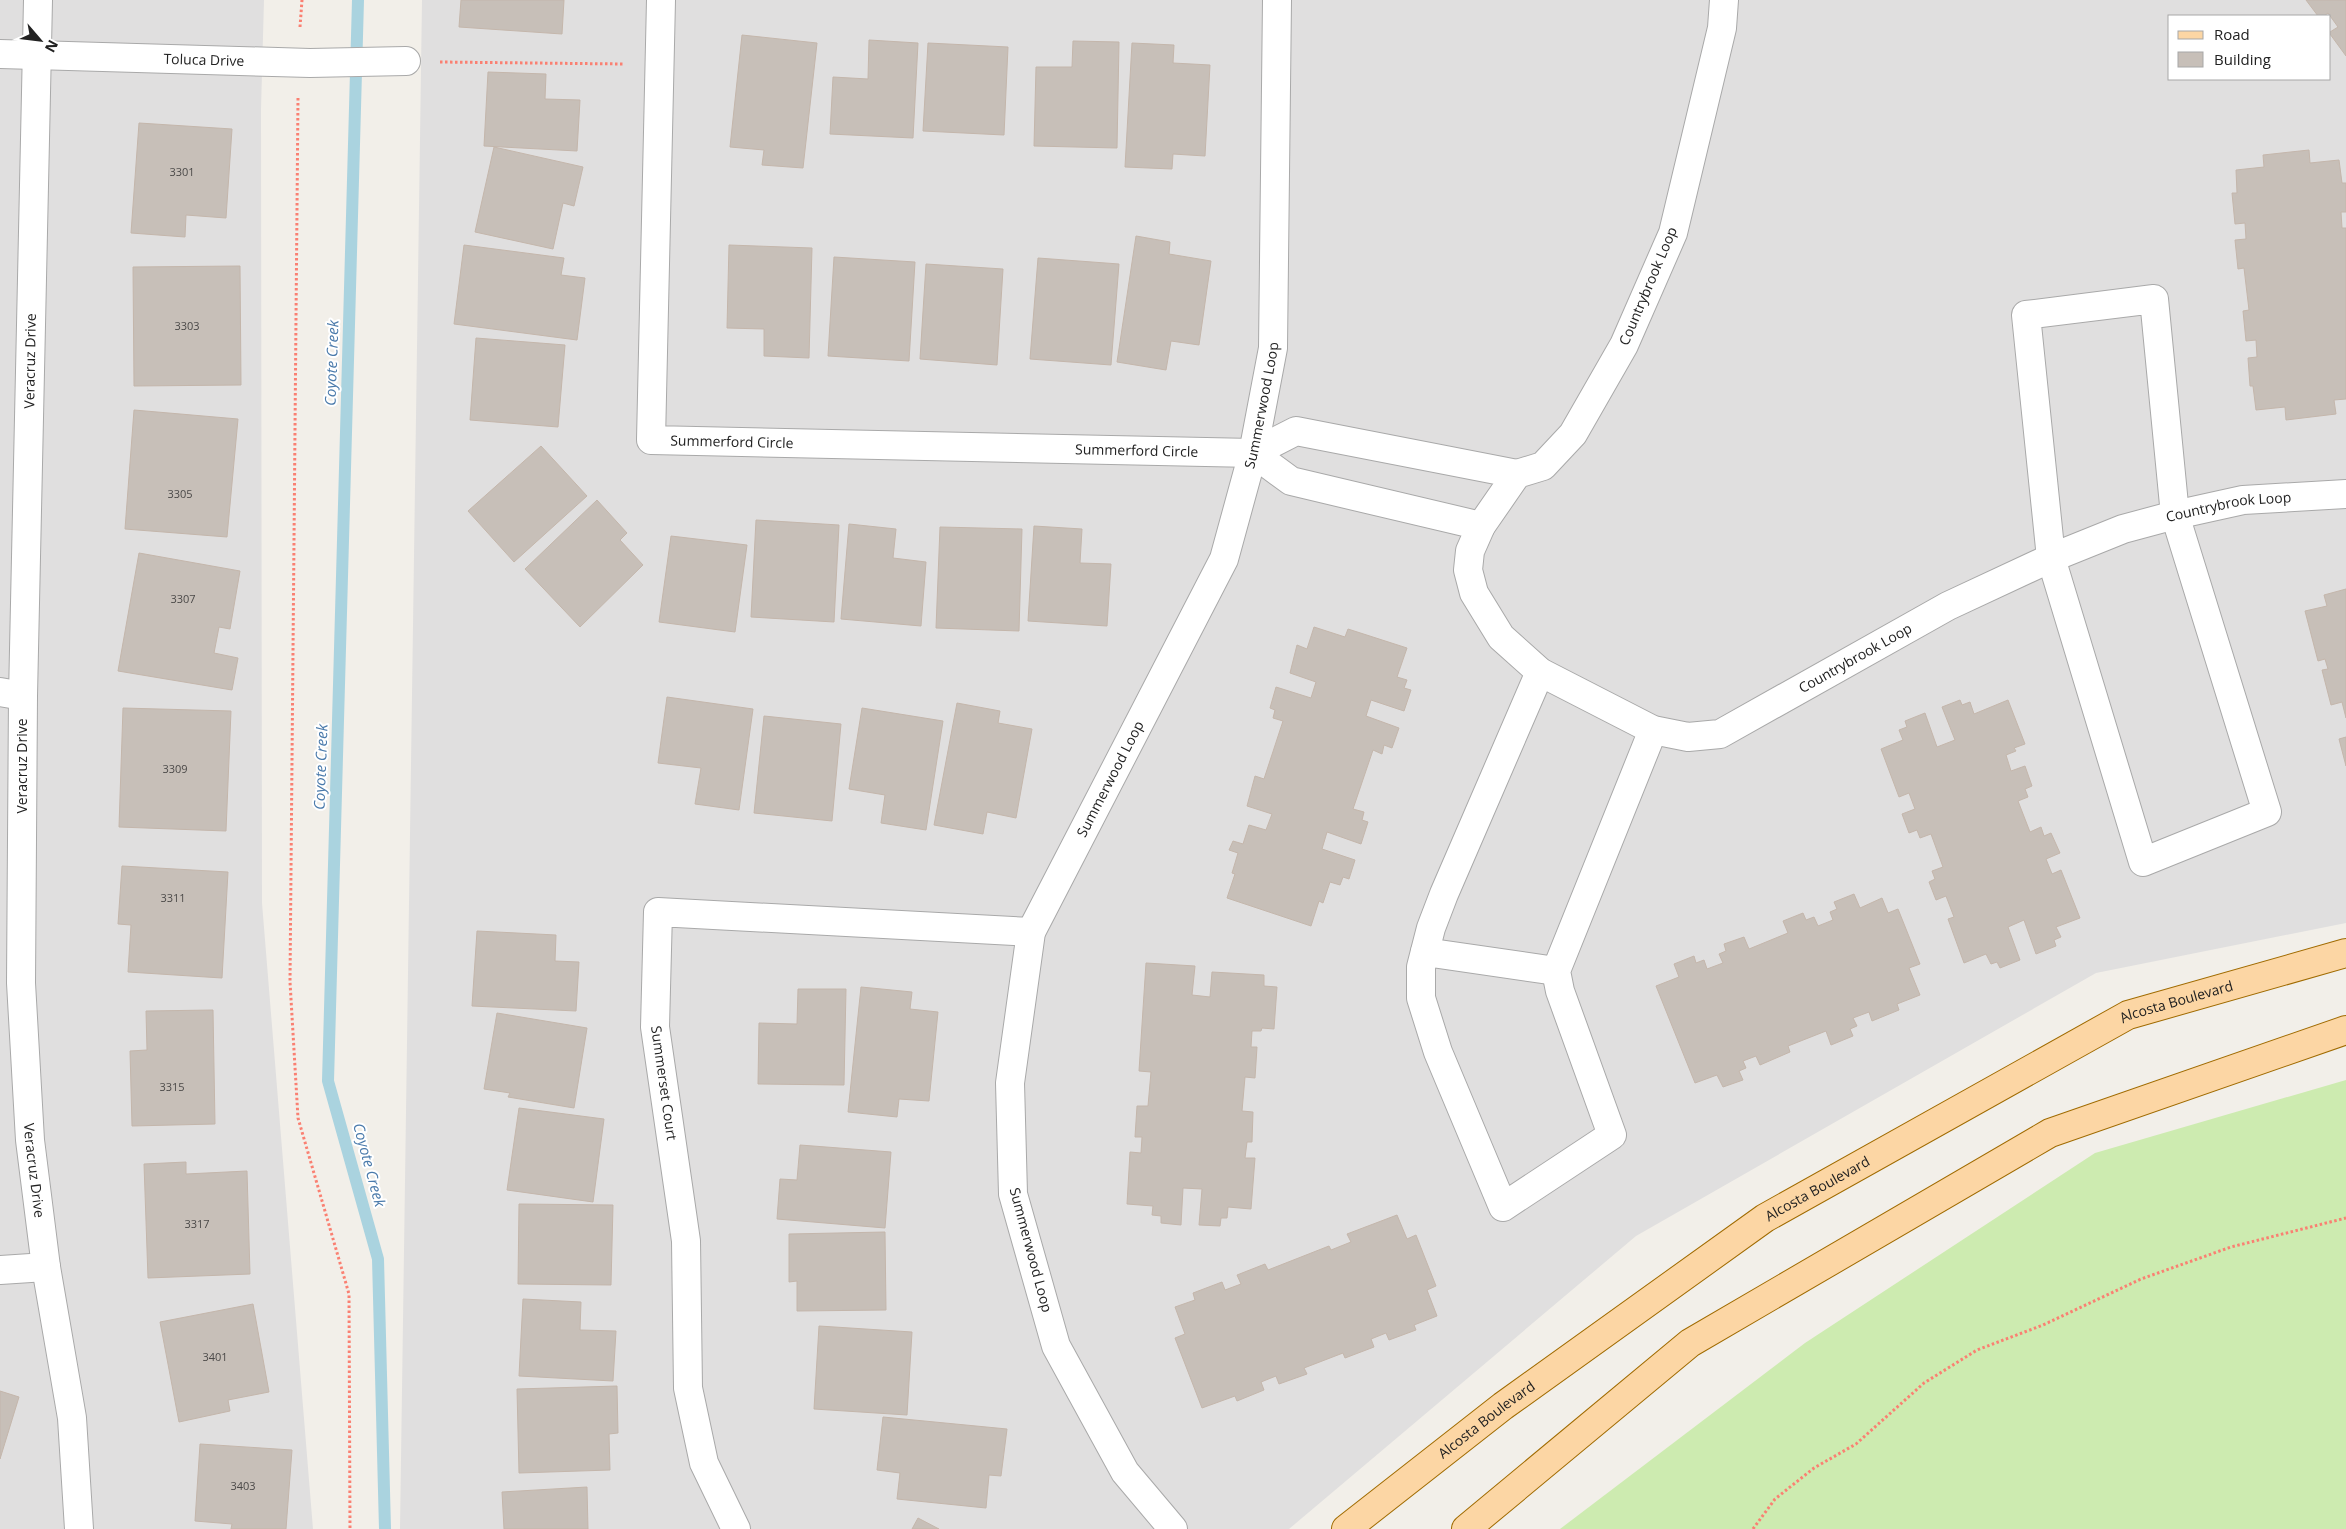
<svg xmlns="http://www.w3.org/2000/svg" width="2346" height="1529" viewBox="0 0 2346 1529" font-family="'Open Sans',sans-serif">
  <rect width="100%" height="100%" fill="#f2efe9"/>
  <g fill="#e0dfdf" fill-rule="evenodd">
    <path d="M 0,0 L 264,0 L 261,109 L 262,903 L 313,1529 L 0,1529 Z"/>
    <path d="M 422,0 L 2346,0 L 2346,923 L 2096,973 L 1636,1236 L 1289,1529 L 400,1529 ZM 2170,16 L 2330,16 L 2330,79 L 2170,79 Z"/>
  </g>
  <path fill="#cdebb0" d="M 2346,1080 L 2346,1529 L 1560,1529 L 1805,1343 L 2095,1153 Z"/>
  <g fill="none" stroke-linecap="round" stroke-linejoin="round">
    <path stroke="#aad3df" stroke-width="12" d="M 358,0 L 328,1081 L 378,1259 L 385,1529"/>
  </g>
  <g fill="#c7bfb8" stroke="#c4b6ab">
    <path d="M 461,0 L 564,0 L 562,34 L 459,27 Z"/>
    <path d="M 2306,0 L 2346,0 L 2346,56 L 2330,34 L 2330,32 L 2338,27 L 2328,13 L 2324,16 L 2318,16 Z"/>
    <path d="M 742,35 L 817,43 L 803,168 L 762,165 L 764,150 L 730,147 Z"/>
    <path d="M 869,40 L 918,43 L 913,138 L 830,134 L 833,77 L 868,79 Z"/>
    <path d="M 1073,41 L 1119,42 L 1117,148 L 1034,146 L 1036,67 L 1072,67 Z"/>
    <path d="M 928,43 L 1008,47 L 1004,135 L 923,131 Z"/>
    <path d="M 1132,43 L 1174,45 L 1173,63 L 1210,65 L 1205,156 L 1173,154 L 1172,169 L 1125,167 Z"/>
    <path d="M 488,72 L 546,74 L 545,99 L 580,100 L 577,151 L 484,146 Z"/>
    <path d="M 139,123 L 232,129 L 226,218 L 186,215 L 185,237 L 131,233 Z"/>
    <path d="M 494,147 L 583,167 L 574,206 L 563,203 L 553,249 L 475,232 Z"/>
    <path d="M 2309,150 L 2310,163 L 2339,160 L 2342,183 L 2346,183 L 2346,212 L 2341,212 L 2342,228 L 2346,228 L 2346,399 L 2334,400 L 2336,414 L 2286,420 L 2285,407 L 2256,410 L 2253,386 L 2250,386 L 2248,358 L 2257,357 L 2256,340 L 2246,341 L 2243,311 L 2249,310 L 2244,268 L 2238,269 L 2235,240 L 2246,239 L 2245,223 L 2235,224 L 2232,193 L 2237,193 L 2236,170 L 2264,167 L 2263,155 Z"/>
    <path d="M 1136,236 L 1170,242 L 1169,254 L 1211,261 L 1199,345 L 1171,341 L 1166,370 L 1117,362 Z"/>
    <path d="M 464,245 L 564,258 L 561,275 L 585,278 L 577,340 L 454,324 Z"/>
    <path d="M 729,245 L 812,248 L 809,358 L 764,356 L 764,329 L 727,328 Z"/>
    <path d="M 834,257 L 915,262 L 909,361 L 828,356 Z"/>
    <path d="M 1038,258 L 1119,264 L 1111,365 L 1030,359 Z"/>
    <path d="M 926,264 L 1003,269 L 997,365 L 920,359 Z"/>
    <path d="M 240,266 L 241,385 L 134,386 L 133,267 Z"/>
    <path d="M 476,338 L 565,345 L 558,427 L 470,420 Z"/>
    <path d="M 134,410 L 238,419 L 227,537 L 125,529 Z"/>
    <path d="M 541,446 L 587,496 L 514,562 L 468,511 Z"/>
    <path d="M 597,500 L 627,533 L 620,540 L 643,565 L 580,627 L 525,569 Z"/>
    <path d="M 756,520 L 839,525 L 834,622 L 751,617 Z"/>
    <path d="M 849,524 L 896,529 L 893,558 L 926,562 L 921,626 L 841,619 Z"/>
    <path d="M 1034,526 L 1082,529 L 1080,563 L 1111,564 L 1107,626 L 1028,621 Z"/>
    <path d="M 940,527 L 1022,529 L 1019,631 L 936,628 Z"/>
    <path d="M 671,536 L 747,545 L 735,632 L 659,622 Z"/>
    <path d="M 139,553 L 240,571 L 230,629 L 219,627 L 214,653 L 238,658 L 232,690 L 118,671 Z"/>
    <path d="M 2346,589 L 2346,718 L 2342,702 L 2331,705 L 2322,670 L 2328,669 L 2325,659 L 2318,661 L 2305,611 L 2327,606 L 2324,595 Z"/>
    <path d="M 1314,627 L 1345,637 L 1348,629 L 1407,648 L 1397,677 L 1407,680 L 1404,688 L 1411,690 L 1404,711 L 1371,700 L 1366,716 L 1399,728 L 1392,748 L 1384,745 L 1382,754 L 1373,750 L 1353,809 L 1364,812 L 1362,820 L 1368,822 L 1361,844 L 1327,832 L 1322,849 L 1355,860 L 1349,879 L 1343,877 L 1340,885 L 1330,882 L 1323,903 L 1319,901 L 1311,926 L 1227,898 L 1235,874 L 1232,873 L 1238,853 L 1229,850 L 1233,841 L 1243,844 L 1249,825 L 1266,830 L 1272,814 L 1247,806 L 1255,776 L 1264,779 L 1283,721 L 1273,718 L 1275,710 L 1270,708 L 1276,687 L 1311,698 L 1316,682 L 1290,673 L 1297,645 L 1307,649 Z"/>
    <path d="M 667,697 L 753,709 L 739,810 L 695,804 L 701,768 L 658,763 Z"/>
    <path d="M 1960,700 L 1962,705 L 1970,702 L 1974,714 L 2008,700 L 2025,744 L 2014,748 L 2016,751 L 2006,755 L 2011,771 L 2025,766 L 2032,786 L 2025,789 L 2028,797 L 2018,801 L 2030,832 L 2041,827 L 2044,836 L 2051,833 L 2060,853 L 2046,859 L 2052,874 L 2061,870 L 2080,918 L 2056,927 L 2061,937 L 2054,940 L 2056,946 L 2036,954 L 2024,920 L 2008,927 L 2020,960 L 2000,968 L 1997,962 L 1991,964 L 1986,954 L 1964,963 L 1948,919 L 1954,917 L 1946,896 L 1936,900 L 1929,882 L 1935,879 L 1932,871 L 1943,867 L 1931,834 L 1920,838 L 1917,830 L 1909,833 L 1902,814 L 1915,809 L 1909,793 L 1899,797 L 1881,749 L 1903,740 L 1899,730 L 1907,727 L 1905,721 L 1925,713 L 1937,747 L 1955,740 L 1942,707 Z"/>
    <path d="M 957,703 L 1000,711 L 998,723 L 1032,729 L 1016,818 L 987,812 L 983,834 L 934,825 Z"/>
    <path d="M 123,708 L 231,711 L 226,831 L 119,827 Z"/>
    <path d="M 862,708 L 943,721 L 926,830 L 881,823 L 885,795 L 849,789 Z"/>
    <path d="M 764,716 L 841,724 L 832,821 L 754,813 Z"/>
    <path d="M 2346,737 L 2346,766 L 2339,739 Z"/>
    <path d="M 122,866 L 228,872 L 222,978 L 128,972 L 131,925 L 118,924 Z"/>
    <path d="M 1854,894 L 1860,908 L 1882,898 L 1888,913 L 1898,909 L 1920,964 L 1909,968 L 1920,995 L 1897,1004 L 1899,1010 L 1872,1021 L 1869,1012 L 1853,1018 L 1857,1026 L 1850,1029 L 1853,1036 L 1831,1045 L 1826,1031 L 1788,1046 L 1790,1052 L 1760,1065 L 1756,1056 L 1743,1061 L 1746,1068 L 1739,1071 L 1743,1080 L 1723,1087 L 1717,1075 L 1695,1083 L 1656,986 L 1679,977 L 1674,964 L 1694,956 L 1696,963 L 1704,960 L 1707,969 L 1723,963 L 1719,954 L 1726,951 L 1724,944 L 1744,937 L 1749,949 L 1788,933 L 1783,921 L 1803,913 L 1806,920 L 1814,917 L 1818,926 L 1833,920 L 1830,912 L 1837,909 L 1834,902 Z"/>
    <path d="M 477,931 L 556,935 L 555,961 L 579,962 L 576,1011 L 472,1006 Z"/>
    <path d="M 1146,963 L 1195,966 L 1192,995 L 1210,997 L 1212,972 L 1264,975 L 1264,986 L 1277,987 L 1274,1029 L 1262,1028 L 1261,1031 L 1252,1031 L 1251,1047 L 1257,1047 L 1255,1078 L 1245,1077 L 1242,1111 L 1253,1112 L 1252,1142 L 1247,1142 L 1245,1158 L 1255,1158 L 1251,1209 L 1228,1207 L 1227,1218 L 1221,1218 L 1220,1226 L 1199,1225 L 1202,1189 L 1183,1188 L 1181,1225 L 1161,1223 L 1161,1216 L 1152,1215 L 1153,1206 L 1127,1204 L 1130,1152 L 1141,1153 L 1142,1137 L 1135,1137 L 1137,1106 L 1148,1106 L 1151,1072 L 1139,1071 Z"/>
    <path d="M 861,987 L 912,992 L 910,1009 L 938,1012 L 929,1101 L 899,1099 L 897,1117 L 848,1112 Z"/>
    <path d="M 798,989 L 846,989 L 844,1085 L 758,1084 L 759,1023 L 797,1024 Z"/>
    <path d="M 213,1010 L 215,1124 L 132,1126 L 130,1051 L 147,1050 L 146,1011 Z"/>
    <path d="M 497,1013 L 587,1028 L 574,1108 L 508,1097 L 510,1093 L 484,1089 Z"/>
    <path d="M 519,1108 L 604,1119 L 593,1202 L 507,1190 Z"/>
    <path d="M 800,1145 L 891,1152 L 885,1228 L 777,1219 L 780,1179 L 797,1180 Z"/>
    <path d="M 186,1162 L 186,1174 L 247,1171 L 250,1274 L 148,1278 L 144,1164 Z"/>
    <path d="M 519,1204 L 613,1205 L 611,1285 L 518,1284 Z"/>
    <path d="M 1397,1215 L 1407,1239 L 1416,1235 L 1436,1286 L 1427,1290 L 1437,1316 L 1414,1325 L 1416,1330 L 1389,1340 L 1386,1333 L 1371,1339 L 1374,1347 L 1345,1358 L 1343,1353 L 1304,1368 L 1307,1374 L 1279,1384 L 1276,1376 L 1261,1382 L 1264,1390 L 1237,1401 L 1235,1396 L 1202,1408 L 1175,1338 L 1185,1334 L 1175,1307 L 1195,1300 L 1193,1293 L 1222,1282 L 1225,1290 L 1241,1284 L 1237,1275 L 1265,1264 L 1268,1270 L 1329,1246 L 1331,1250 L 1351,1242 L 1347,1234 Z"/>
    <path d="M 885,1232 L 886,1310 L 797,1311 L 797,1281 L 789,1282 L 789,1234 Z"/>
    <path d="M 523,1299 L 581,1302 L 580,1330 L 616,1331 L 613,1381 L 519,1376 Z"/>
    <path d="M 253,1304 L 269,1392 L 228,1400 L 230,1411 L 179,1422 L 160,1322 Z"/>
    <path d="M 819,1326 L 912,1332 L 907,1415 L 814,1409 Z"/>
    <path d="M 617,1386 L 618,1433 L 609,1434 L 610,1470 L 519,1473 L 517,1389 Z"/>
    <path d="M 0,1391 L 19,1397 L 0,1459 Z"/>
    <path d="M 883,1417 L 1007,1429 L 1001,1476 L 989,1475 L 986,1508 L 897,1499 L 900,1473 L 877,1470 Z"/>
    <path d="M 200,1444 L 292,1450 L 286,1529 L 231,1529 L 232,1524 L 195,1521 Z"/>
    <path d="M 587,1487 L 588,1529 L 504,1529 L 502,1492 Z"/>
    <path d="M 918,1518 L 939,1529 L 912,1529 Z"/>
  </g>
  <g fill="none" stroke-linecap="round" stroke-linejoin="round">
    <g stroke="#a9a9a9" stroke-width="30">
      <g id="minor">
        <path id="s1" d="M 38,0 L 23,696 L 21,983 L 30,1140 L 46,1267 L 72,1418 L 79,1529"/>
        <path id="s2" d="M 661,0 L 651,440 L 1253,453 L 1296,431 L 1517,474"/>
        <path id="s3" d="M 1724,0 L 1722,28 L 1673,233 L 1624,345 L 1573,434 L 1543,466 L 1517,474 L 1481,526 L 1470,551 L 1468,570 L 1474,593 L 1501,637 L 1540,672 L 1653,730 L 1688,737 L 1720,734 L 1948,606 L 2051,558 L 2123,529 L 2175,515 L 2243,500 L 2346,494"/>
        <path id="s4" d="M 0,54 L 310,63 L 406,61"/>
        <path d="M 2154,299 L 2175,515 L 2267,812 L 2143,862 L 2051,558 L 2026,315 Z"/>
        <path d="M 1253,453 L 1291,481 L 1481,526"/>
        <path d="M 1540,672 L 1444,894 L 1431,928 L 1421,967 L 1421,998 L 1438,1052 L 1503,1207 L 1612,1135 L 1560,991 L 1556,971 L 1653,730"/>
        <path d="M 0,692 L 23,696"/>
        <path d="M 1425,952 L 1556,971"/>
        <path d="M 0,1270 L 46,1267"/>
        <path d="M 736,1529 L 704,1463 L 688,1388 L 686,1241 L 655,1027 L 658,912 L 1031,932"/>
        <path id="s5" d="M 1173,1529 L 1125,1472 L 1056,1346 L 1013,1194 L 1010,1083 L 1031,932 L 1224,559 L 1253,453 L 1273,348 L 1277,0"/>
      </g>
    </g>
    <g stroke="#a06b00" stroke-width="30">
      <g id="major">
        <path id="s6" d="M 1346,1529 L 1503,1406 L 1765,1218 L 2128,1015 L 2346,953"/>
        <path d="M 1466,1529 L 1690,1343 L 2050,1133 L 2346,1030"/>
      </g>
    </g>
    <g stroke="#fa8072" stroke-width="3" stroke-dasharray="2.5 2.5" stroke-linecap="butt">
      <path d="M 300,27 L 302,0"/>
      <path d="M 440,62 L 624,64"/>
      <path d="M 298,98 L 290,982 L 298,1118 L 349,1294 L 350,1529"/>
      <path d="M 1753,1529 L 1775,1499 L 1814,1468 L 1856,1444 L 1924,1383 L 1977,1350 L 2043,1325 L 2141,1279 L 2231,1247 L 2346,1218"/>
    </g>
    <use href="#minor" stroke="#fff" stroke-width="28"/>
    <use href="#major" stroke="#fcd6a4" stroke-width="28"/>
  </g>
  <g text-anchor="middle" stroke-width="4" stroke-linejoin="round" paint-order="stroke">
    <g font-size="11" fill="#4b4948">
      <text x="182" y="176">3301</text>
      <text x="187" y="330">3303</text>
      <text x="180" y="498">3305</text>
      <text x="183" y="603">3307</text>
      <text x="175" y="773">3309</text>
      <text x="173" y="902">3311</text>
      <text x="172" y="1091">3315</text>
      <text x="197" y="1228">3317</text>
      <text x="215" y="1361">3401</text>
      <text x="243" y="1490">3403</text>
    </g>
    <g font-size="14" fill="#222" stroke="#fff">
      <text dy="5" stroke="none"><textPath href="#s4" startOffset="204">Toluca Drive</textPath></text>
      <text transform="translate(1648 286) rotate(-67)" y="5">Countrybrook Loop</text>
      <text transform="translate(30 361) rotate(-89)" y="5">Veracruz Drive</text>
      <text dy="5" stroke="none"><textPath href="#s5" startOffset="1218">Summerwood Loop</textPath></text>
      <text dy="5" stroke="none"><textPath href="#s2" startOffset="521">Summerford Circle</textPath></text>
      <text dy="5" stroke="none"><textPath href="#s2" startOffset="926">Summerford Circle</textPath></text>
      <text dy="5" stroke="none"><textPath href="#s3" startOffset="1528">Countrybrook Loop</textPath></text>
      <text dy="5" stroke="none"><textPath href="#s3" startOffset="1122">Countrybrook Loop</textPath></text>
      <text transform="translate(22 766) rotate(-90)" y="5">Veracruz Drive</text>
      <text dy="5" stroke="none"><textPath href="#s5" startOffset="812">Summerwood Loop</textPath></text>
      <text dy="5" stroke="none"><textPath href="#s6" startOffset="988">Alcosta Boulevard</textPath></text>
      <text transform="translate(664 1083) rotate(82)" y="5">Summerset Court</text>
      <text dy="5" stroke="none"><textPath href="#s1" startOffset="1171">Veracruz Drive</textPath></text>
      <text dy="5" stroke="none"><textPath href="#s6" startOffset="582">Alcosta Boulevard</textPath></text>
      <text transform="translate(1031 1250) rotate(75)" y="5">Summerwood Loop</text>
      <text dy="5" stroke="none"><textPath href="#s6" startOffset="178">Alcosta Boulevard</textPath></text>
    </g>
    <g font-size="15" font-style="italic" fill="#4a7aab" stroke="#fff">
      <text transform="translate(332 363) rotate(-88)" y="5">Coyote Creek</text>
      <text transform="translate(321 767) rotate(-88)" y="5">Coyote Creek</text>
      <text transform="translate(369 1165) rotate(75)" y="5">Coyote Creek</text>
    </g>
  </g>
  <rect x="2168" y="15" width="162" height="65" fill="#ffffff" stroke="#a7a7a7"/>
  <rect x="2178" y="31" width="25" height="8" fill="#fcd6a4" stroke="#a7a7a7"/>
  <text x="2214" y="40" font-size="15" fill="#222222">Road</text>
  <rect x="2178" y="52" width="25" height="15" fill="#c7bfb8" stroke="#a7a7a7"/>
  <text x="2214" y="65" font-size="15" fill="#222222">Building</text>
  <g transform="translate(40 40) rotate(118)" stroke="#ffffff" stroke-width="4" paint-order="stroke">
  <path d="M0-4L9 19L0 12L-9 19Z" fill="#222222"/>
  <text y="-8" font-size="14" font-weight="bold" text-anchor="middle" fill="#222222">N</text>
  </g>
</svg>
